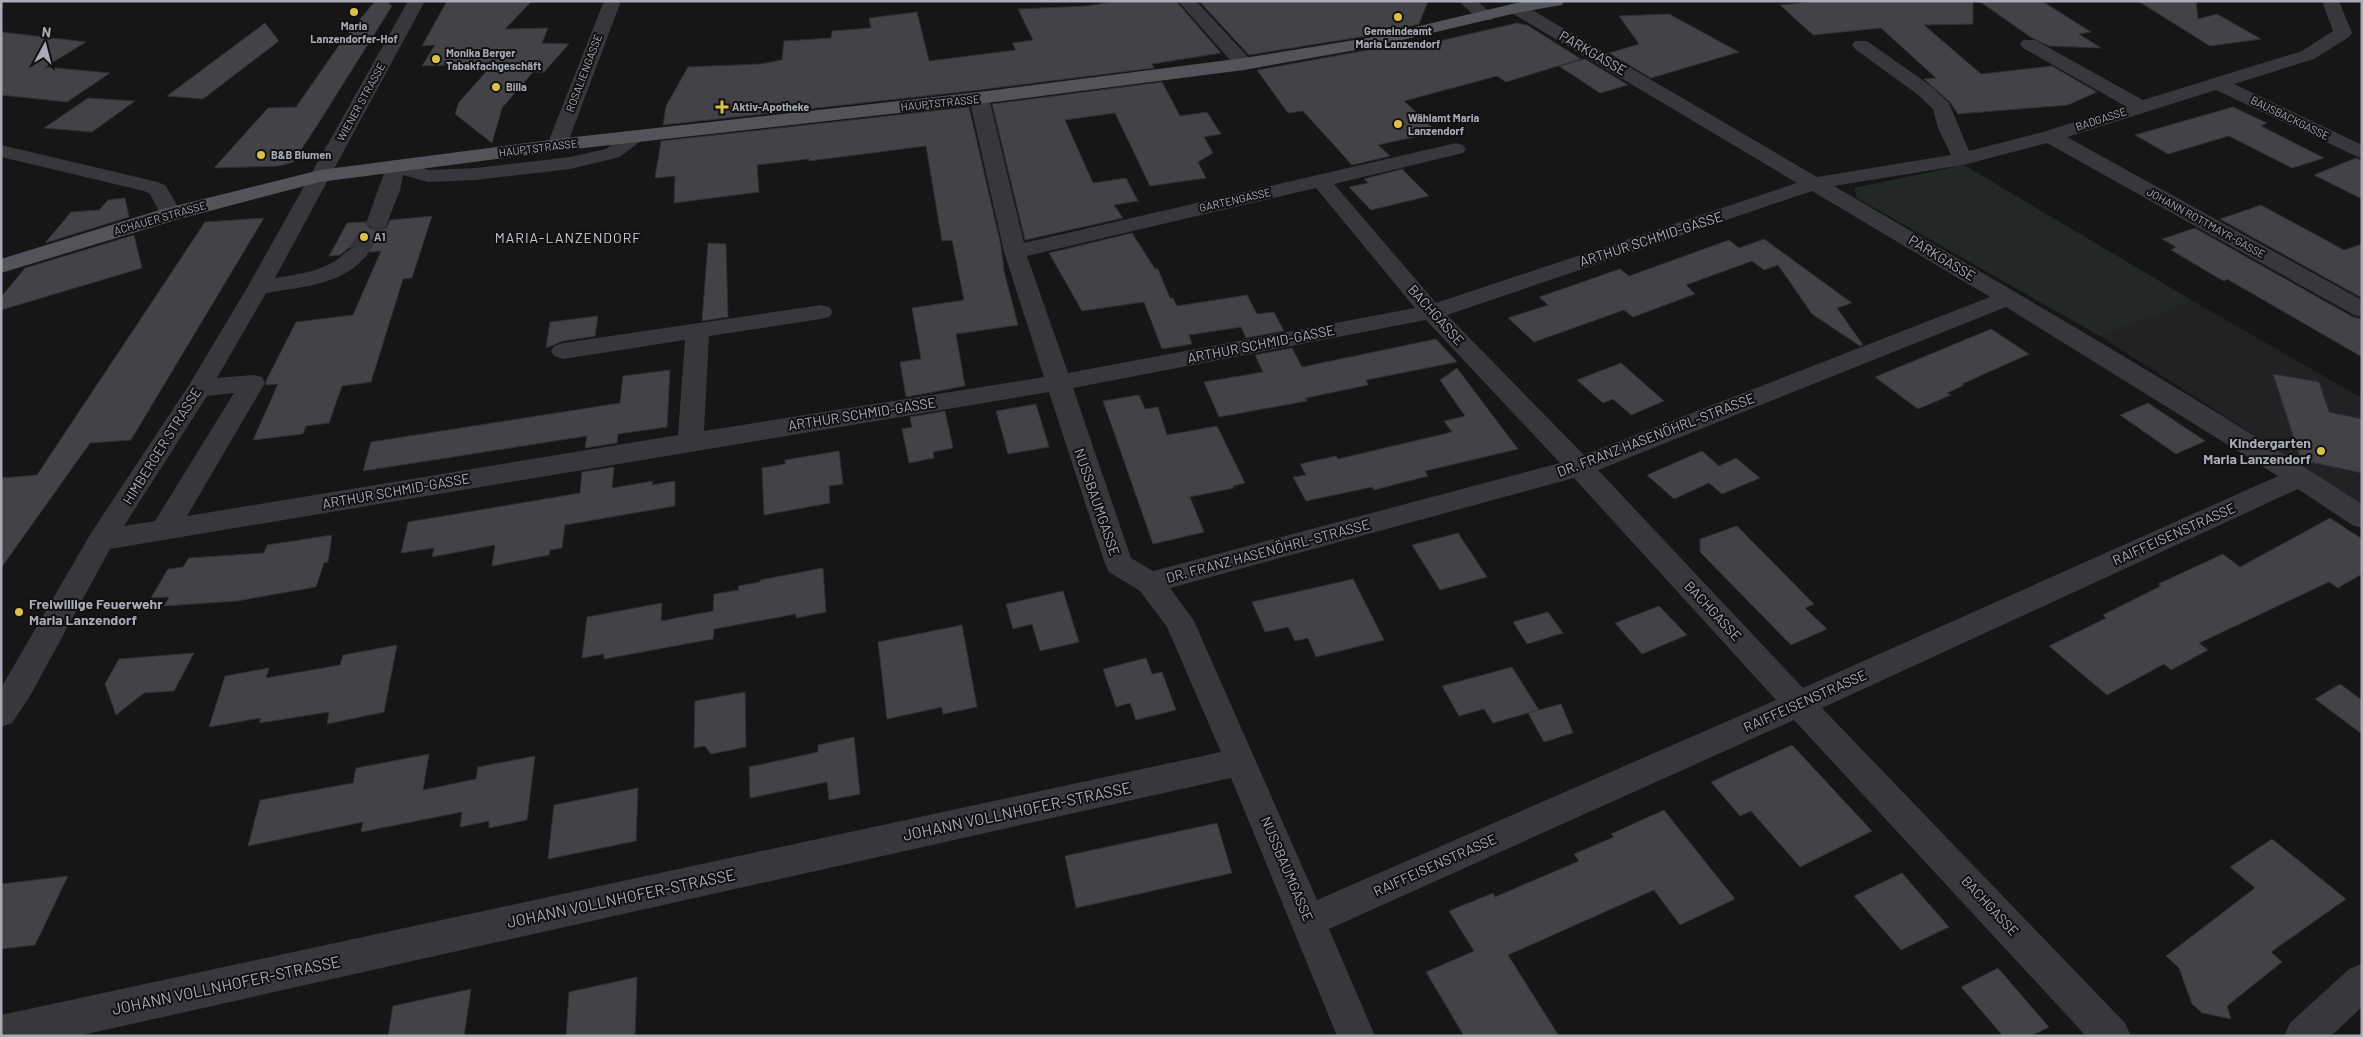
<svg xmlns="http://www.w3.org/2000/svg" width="2363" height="1037" viewBox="0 0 2363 1037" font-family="Barlow,sans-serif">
  <rect width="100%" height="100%" fill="#161617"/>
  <path fill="#222224" d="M 2193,301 L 2362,398 L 2362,504 L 2100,336 Z"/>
  <path fill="#222924" d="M 1964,165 L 2193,301 L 2100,336 L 1857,198 L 1854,188 Z"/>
  <g fill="#434347" stroke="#303033">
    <path d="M 375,1 L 386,1 L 392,6 L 318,124 L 293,162 L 279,166 L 214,168 L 268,108 L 296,107 L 340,44 Z"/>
    <path d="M 447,1 L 532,1 L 505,29 L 548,28 L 542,43 L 569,44 L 544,72 L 533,72 L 502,108 L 492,143 L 455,114 L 459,102 L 494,63 L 422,66 L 435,45 L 422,46 Z"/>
    <path d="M 1117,1 L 1176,1 L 1221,53 L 1152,64 L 1154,68 L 979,90 L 663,125 L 666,106 L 688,67 L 760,64 L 782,60 L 784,41 L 831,38 L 832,31 L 871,28 L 869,18 L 917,12 L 929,61 L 1016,50 L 1012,43 L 1033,40 L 1018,9 L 1087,6 Z"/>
    <path d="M 1199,1 L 1428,1 L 1419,24 L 1373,35 L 1249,55 Z"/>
    <path d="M 1820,1 L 1973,1 L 1973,24 L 1924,25 L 1981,74 L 2052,66 L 2097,92 L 2068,105 L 1958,114 L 1950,102 L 1924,79 L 1936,78 L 1881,28 L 1813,35 L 1780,5 Z"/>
    <path d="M 1979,1 L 2042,1 L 2091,32 L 2079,34 L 2101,48 L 2049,46 L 2032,38 Z"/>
    <path d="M 2138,1 L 2196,1 L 2198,19 L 2217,14 L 2261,39 L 2210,46 Z"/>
    <path d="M 1669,14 L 1739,52 L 1651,78 L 1609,53 L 1639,44 L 1619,16 Z"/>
    <path d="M 265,23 L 279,41 L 203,99 L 167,96 Z"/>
    <path d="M 1517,23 L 1527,25 L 1581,59 L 1506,82 L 1497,76 L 1404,101 L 1437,132 L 1378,145 L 1390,156 L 1352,165 L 1303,111 L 1288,113 L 1257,70 L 1373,49 L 1412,40 L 1409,48 Z"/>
    <path d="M 1,32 L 86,42 L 45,67 L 110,73 L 67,102 L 1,95 Z"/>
    <path d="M 1585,59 L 1628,85 L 1600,93 L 1559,66 Z"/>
    <path d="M 1162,82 L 1180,116 L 1207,112 L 1221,134 L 1204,137 L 1213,153 L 1198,162 L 1206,178 L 1150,186 L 1115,113 L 1065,120 L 1093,183 L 1126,178 L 1138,201 L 1114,205 L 1123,218 L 1025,240 L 992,104 Z"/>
    <path d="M 88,98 L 135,101 L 92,132 L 44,128 Z"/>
    <path d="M 969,107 L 1001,246 L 1004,271 L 1018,325 L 956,334 L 965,386 L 906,397 L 900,362 L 921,359 L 912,308 L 964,300 L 952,240 L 942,241 L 926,146 L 809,161 L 809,159 L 757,165 L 759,192 L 674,203 L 675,176 L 655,178 L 661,141 Z"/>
    <path d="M 2233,107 L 2267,123 L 2261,126 L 2324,158 L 2292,168 L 2229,136 L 2168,154 L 2135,135 Z"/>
    <path d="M 2356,158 L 2362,161 L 2362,199 L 2314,175 Z"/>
    <path d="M 1402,169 L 1429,196 L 1371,210 L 1349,187 L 1368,183 L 1364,179 Z"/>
    <path d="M 125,198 L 129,217 L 45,243 L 71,212 L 99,210 L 108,200 Z"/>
    <path d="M 2261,205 L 2344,250 L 2362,244 L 2362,298 L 2220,219 Z"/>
    <path d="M 432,216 L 412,278 L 403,279 L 371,382 L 342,386 L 329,423 L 306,426 L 303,434 L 253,440 L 278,384 L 266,385 L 266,381 L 296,322 L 353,315 L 381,251 L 370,252 L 365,246 L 359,245 L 350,247 L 340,255 L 329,256 L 347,223 L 365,222 L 370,228 L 378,229 L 386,228 L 390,220 Z"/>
    <path d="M 264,218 L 131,440 L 90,443 L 1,568 L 1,478 L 37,475 L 205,222 Z"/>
    <path d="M 2195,228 L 2353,317 L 2362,319 L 2362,357 L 2227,279 L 2224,281 L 2220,279 L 2171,250 L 2176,247 L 2162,239 Z"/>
    <path d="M 1132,233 L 1155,269 L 1158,269 L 1170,298 L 1173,298 L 1177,306 L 1247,295 L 1257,314 L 1274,312 L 1284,331 L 1246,338 L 1241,327 L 1189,335 L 1192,344 L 1162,349 L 1144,302 L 1082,311 L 1049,253 Z"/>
    <path d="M 134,235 L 142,268 L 1,310 L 1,297 L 25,268 Z"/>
    <path d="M 1764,239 L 1852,303 L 1837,308 L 1863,345 L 1860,346 L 1812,314 L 1778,265 L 1764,270 L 1752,261 L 1686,285 L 1695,294 L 1633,317 L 1624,310 L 1534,342 L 1508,318 L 1548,305 L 1539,297 L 1620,269 L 1629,276 L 1729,240 L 1739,248 Z"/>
    <path d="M 708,243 L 726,244 L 728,317 L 702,321 Z"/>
    <path d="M 598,316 L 595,336 L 563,341 L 546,348 L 550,322 Z"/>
    <path d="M 1991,329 L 2029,354 L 1962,384 L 1964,385 L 1947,393 L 1951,395 L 1918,409 L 1875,377 Z"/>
    <path d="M 1436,339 L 1457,362 L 1366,380 L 1368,385 L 1306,398 L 1307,401 L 1219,417 L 1204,382 L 1263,372 L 1255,355 L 1292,348 L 1302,367 Z"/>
    <path d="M 1621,363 L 1664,401 L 1631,415 L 1613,399 L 1603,403 L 1577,380 Z"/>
    <path d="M 1457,368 L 1518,449 L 1425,471 L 1428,476 L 1374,490 L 1372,487 L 1306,501 L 1293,477 L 1306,475 L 1300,464 L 1336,456 L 1338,459 L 1452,432 L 1444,421 L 1465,416 L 1440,380 Z"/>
    <path d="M 670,370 L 667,427 L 618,434 L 617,443 L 585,448 L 587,436 L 363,471 L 371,442 L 620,403 L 623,376 Z"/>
    <path d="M 2273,374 L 2319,382 L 2329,412 L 2362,419 L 2362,473 L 2301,460 Z"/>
    <path d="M 1139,395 L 1145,409 L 1158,407 L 1167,435 L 1217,426 L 1245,483 L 1233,486 L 1234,488 L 1190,497 L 1204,532 L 1153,544 L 1103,401 Z"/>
    <path d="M 2148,403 L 2205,441 L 2176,454 L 2120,415 Z"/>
    <path d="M 1036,404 L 1049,447 L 1008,454 L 996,411 Z"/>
    <path d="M 945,411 L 953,448 L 933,452 L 934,458 L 909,463 L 902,429 L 912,427 L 910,417 Z"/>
    <path d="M 839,451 L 843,484 L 829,486 L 830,503 L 764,515 L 762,468 L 785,464 L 785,460 Z"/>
    <path d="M 1702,451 L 1719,466 L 1736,458 L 1760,478 L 1722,494 L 1709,483 L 1674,499 L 1647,475 Z"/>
    <path d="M 614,467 L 612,488 L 653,481 L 652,485 L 675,481 L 675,506 L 565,525 L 562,548 L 550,550 L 549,555 L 492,566 L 495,545 L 432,557 L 434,548 L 401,553 L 408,522 L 580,493 L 582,472 Z"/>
    <path d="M 2330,518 L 2362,539 L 2362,574 L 2338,588 L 2329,582 L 2199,643 L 2208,650 L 2171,670 L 2164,664 L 2107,695 L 2049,646 L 2106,618 L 2103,615 L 2161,586 L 2158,584 L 2223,554 L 2240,567 Z"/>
    <path d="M 1737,526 L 1814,604 L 1805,608 L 1827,629 L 1791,645 L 1700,552 L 1700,539 Z"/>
    <path d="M 1458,533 L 1487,577 L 1440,590 L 1412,545 Z"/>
    <path d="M 332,535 L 328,562 L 324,563 L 316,587 L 237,601 L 164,606 L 169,597 L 151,598 L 168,569 L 183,567 L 189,558 L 264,553 L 267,545 Z"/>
    <path d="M 823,568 L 826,612 L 796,618 L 796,614 L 714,629 L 713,639 L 604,659 L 604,654 L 582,658 L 587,617 L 662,603 L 661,621 L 713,611 L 714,594 L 739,590 L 738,586 L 760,582 L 760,580 Z"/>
    <path d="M 1353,579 L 1384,640 L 1316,657 L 1308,638 L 1295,641 L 1288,627 L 1265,632 L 1252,602 Z"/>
    <path d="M 1063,591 L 1079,642 L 1040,651 L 1032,624 L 1013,629 L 1006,604 Z"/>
    <path d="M 1659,606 L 1687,635 L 1642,654 L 1615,623 Z"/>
    <path d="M 1548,612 L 1563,633 L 1527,644 L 1513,622 Z"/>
    <path d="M 962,625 L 977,707 L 943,714 L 942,707 L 887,719 L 878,642 Z"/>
    <path d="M 397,645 L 384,712 L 327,724 L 329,712 L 259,723 L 261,718 L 209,727 L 225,676 L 269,668 L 266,678 L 340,665 L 343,655 Z"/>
    <path d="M 194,653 L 174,691 L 144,693 L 116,715 L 105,684 L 119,659 Z"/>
    <path d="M 1146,658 L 1152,674 L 1162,672 L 1176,710 L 1136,720 L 1130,703 L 1116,707 L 1103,669 Z"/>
    <path d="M 1512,667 L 1539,710 L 1493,723 L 1484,709 L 1459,716 L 1442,686 Z"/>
    <path d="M 2340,684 L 2362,700 L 2362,734 L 2315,699 Z"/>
    <path d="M 745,692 L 746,747 L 711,754 L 705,746 L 694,748 L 695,701 Z"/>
    <path d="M 1561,704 L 1573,733 L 1544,742 L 1528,713 Z"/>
    <path d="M 854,737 L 860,794 L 829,800 L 827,782 L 750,798 L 749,767 L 818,752 L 818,745 Z"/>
    <path d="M 1792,745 L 1872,831 L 1800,867 L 1751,811 L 1740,816 L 1711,782 Z"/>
    <path d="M 429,754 L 423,790 L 476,779 L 478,767 L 535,756 L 527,820 L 489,828 L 489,821 L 460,827 L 462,812 L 361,832 L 363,822 L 248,846 L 260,800 L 353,783 L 356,768 Z"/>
    <path d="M 638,788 L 636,841 L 548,859 L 554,805 Z"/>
    <path d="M 1664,810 L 1735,899 L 1680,925 L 1654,890 L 1508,955 L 1559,1036 L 1464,1036 L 1426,972 L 1474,951 L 1449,911 L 1493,893 L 1495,897 L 1579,861 L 1574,854 L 1614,837 L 1611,834 Z"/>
    <path d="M 1217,823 L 1232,873 L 1076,908 L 1065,856 Z"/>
    <path d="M 2272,839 L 2346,899 L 2271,952 L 2282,962 L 2227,1006 L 2231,1019 L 2202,1013 L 2192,1004 L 2179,968 L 2166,956 L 2255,888 L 2230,867 Z"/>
    <path d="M 1902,873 L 1949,927 L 1901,950 L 1854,896 Z"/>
    <path d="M 68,876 L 35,945 L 1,949 L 1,884 Z"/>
    <path d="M 1998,968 L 2049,1027 L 2031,1036 L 2003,1036 L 1961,987 Z"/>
    <path d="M 637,977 L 635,1036 L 566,1036 L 569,992 Z"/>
    <path d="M 471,989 L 464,1036 L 388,1036 L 393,1006 Z"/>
  </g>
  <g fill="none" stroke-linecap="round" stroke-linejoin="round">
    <path stroke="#333437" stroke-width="19" stroke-dasharray="19 10" stroke-linecap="butt" d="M 357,253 L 378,221"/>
    <g fill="#37373c" fill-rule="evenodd">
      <path d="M 408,1 L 425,1 L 275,278 C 294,275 315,272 332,263 C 345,256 348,244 365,248 L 368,253 C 346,285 301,287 266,293 L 217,378 L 253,375 L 262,377 L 265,383 L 187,516 L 678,435 L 685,340 L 563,359 L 554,356 L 551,351 L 554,346 L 563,343 L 821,305 L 829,307 L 833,312 L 829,317 L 821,319 L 709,336 L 704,431 L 1044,377 L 1004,252 L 969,98 L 972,94 L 979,92 L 986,94 L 989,98 L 1024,243 L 1456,143 L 1463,145 L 1466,149 L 1463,153 L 1334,184 L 1436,303 L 1797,183 L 1510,12 L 1507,8 L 1510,4 L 1522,4 L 1817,177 L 1951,155 L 1938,128 L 1933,109 L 1917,94 L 1855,49 L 1852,45 L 1855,41 L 1867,41 L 1931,86 L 1949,103 L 1969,151 L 2043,132 L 2125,106 L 2023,48 L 2020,44 L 2023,40 L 2035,40 L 2143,100 L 2302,51 L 2333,31 L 2322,1 L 2339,1 L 2352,33 L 2349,37 L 2314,59 L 2234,84 L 2362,145 L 2362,159 L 2216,90 L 2067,137 L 2362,300 L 2362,317 L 2354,315 L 2047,143 L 1963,165 L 1834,186 C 2011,290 2190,392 2362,504 L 2362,528 L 2352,525 L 2298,489 L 1822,708 L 2125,1023 L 2131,1036 L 2086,1036 L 1794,720 L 1329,929 L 1375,1036 L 1337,1036 L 1231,778 L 78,1036 L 1,1036 L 1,1015 L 1221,752 L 1167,627 L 1140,591 L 1109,572 L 1105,564 L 1049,392 L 110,549 L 30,696 L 12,723 L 1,727 L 1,688 L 91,533 L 189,385 L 247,288 ZM 1316,188 L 1415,308 L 1068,373 L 1027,256 ZM 1812,191 L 1990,297 L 1584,455 L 1447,315 ZM 2006,307 L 2278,476 L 1803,688 L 1598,470 ZM 1426,320 L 1560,463 L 1153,571 L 1131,558 L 1073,388 ZM 234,393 L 155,521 L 124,526 L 207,396 ZM 1574,478 L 1776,700 L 1317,900 L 1194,621 L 1170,588 Z"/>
      <path d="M 604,1 L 621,1 L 567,145 L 564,149 L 557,151 L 550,149 L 547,145 Z"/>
      <path d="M 1178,1 L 1196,1 L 1251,60 L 1253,64 L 1251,68 L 1237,68 Z"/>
      <path d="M 1458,1 L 1477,1 L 1495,16 L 1492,20 L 1480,20 Z"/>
      <path d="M 636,131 L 643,133 L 646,137 L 620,157 L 570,169 L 476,180 L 428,182 L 403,175 L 400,190 L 386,226 L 378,227 L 370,226 L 367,221 L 388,162 L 395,160 L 429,170 L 476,168 L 570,157 L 606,149 L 629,133 Z"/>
      <path d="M 1,145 L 158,182 L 166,186 L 182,214 L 179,219 L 171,220 L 163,219 L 150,194 L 144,191 L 1,157 Z"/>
      <path d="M 2362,964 L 2362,1007 L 2331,1036 L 2284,1036 L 2290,1023 L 2349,969 Z"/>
    </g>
    <path fill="#53545a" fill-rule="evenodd" d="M 1525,1 L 1564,1 L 1562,5 L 1556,6 L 1516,13 L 1373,47 L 1244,70 L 979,104 L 557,151 L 320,182 L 179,219 L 1,273 L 1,259 L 163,209 L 320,170 L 557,139 L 979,92 L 1244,58 L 1373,37 Z"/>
  </g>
  <g fill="#dcc049" stroke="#111112" stroke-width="2">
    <circle cx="354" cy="12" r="5"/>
    <circle cx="1398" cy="17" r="5"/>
    <circle cx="436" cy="59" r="5"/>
    <circle cx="496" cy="87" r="5"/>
    <path d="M719.5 99.5h5v5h5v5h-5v5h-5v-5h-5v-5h5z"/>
    <circle cx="1398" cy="124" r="5"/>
    <circle cx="261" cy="155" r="5"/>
    <circle cx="364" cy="237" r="5"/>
    <circle cx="2321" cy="451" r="5"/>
    <circle cx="19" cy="612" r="5"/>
  </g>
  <g text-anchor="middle" stroke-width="4" stroke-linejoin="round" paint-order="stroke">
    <g font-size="11" font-weight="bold" fill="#a9abb6" stroke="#111112" text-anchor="start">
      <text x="354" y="30" text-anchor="middle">Maria<tspan x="354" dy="13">Lanzendorfer-Hof</tspan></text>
      <text x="1398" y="35" text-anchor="middle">Gemeindeamt<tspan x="1398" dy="13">Maria Lanzendorf</tspan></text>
      <text x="446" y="57">Monika Berger<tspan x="446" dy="13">Tabakfachgeschäft</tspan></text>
      <text x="506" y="91">Billa</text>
      <text x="732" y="111">Aktiv-Apotheke</text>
      <text x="1408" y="122">Wählamt Maria<tspan x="1408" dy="13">Lanzendorf</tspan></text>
      <text x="271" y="159">B&amp;B Blumen</text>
      <text x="374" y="241">A1</text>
    </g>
    <g font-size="11" fill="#a9abb6" stroke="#111112">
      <text transform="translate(584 73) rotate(-69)" y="4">ROSALIENGASSE</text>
      <text transform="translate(361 102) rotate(-61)" y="4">WIENER STRASSE</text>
      <text transform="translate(940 103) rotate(-6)" y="4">HAUPTSTRASSE</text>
      <text transform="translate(2290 118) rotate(26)" y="4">BAUSBACKGASSE</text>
      <text transform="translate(2101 119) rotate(-18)" y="4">BADGASSE</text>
      <text transform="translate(538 148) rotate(-7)" y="4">HAUPTSTRASSE</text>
      <text transform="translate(1235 200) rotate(-13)" y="4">GARTENGASSE</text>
      <text transform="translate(160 218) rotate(-16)" y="4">ACHAUER STRASSE</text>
      <text transform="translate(2206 223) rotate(29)" y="4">JOHANN ROTTMAYR-GASSE</text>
    </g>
    <g font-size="14" fill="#a9abb6" stroke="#111112">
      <text transform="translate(1593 53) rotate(30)" y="5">PARKGASSE</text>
      <text transform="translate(1651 239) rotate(-18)" y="5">ARTHUR SCHMID-GASSE</text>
      <text transform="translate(1942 258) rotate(31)" y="5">PARKGASSE</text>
      <text transform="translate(1436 315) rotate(48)" y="5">BACHGASSE</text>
      <text transform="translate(1261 344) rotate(-11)" y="5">ARTHUR SCHMID-GASSE</text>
      <text transform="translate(862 414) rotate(-9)" y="5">ARTHUR SCHMID-GASSE</text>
      <text transform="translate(1656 435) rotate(-21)" y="5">DR. FRANZ HASENÖHRL-STRASSE</text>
      <text transform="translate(162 446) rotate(-58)" y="5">HIMBERGER STRASSE</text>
      <text transform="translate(396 491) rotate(-10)" y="5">ARTHUR SCHMID-GASSE</text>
      <text transform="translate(1097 502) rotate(71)" y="5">NUSSBAUMGASSE</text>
      <text transform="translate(2174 534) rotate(-24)" y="5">RAIFFEISENSTRASSE</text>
      <text transform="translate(1268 551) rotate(-15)" y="5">DR. FRANZ HASENÖHRL-STRASSE</text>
      <text transform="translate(1713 611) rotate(47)" y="5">BACHGASSE</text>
      <text transform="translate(1805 701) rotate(-24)" y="5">RAIFFEISENSTRASSE</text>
      <text transform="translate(1435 865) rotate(-24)" y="5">RAIFFEISENSTRASSE</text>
      <text transform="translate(1287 869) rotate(67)" y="5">NUSSBAUMGASSE</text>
      <text transform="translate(1990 906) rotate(47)" y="5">BACHGASSE</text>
    </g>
    <g font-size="14" letter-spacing="1" fill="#cacbd2" stroke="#111112">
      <text x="568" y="243">MARIA-LANZENDORF</text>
    </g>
    <g font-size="14" font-weight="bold" fill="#a9abb6" stroke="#111112" text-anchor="end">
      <text x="2311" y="448">Kindergarten<tspan x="2311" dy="16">Maria Lanzendorf</tspan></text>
      <text x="29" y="609" text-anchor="start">Freiwillige Feuerwehr<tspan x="29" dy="16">Maria Lanzendorf</tspan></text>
    </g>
    <g font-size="16" fill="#a9abb6" stroke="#111112">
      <text transform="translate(1017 811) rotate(-12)" y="6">JOHANN VOLLNHOFER-STRASSE</text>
      <text transform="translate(621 898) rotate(-12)" y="6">JOHANN VOLLNHOFER-STRASSE</text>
      <text transform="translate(226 985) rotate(-12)" y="6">JOHANN VOLLNHOFER-STRASSE</text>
    </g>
  </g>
  <rect width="2363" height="1037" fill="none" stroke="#a9abb6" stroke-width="5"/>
  <g transform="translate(45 45) rotate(7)" stroke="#111112" stroke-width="4" paint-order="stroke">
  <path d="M0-4L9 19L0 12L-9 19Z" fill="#a9abb6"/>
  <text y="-8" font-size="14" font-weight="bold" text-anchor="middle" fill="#a9abb6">N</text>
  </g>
</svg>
